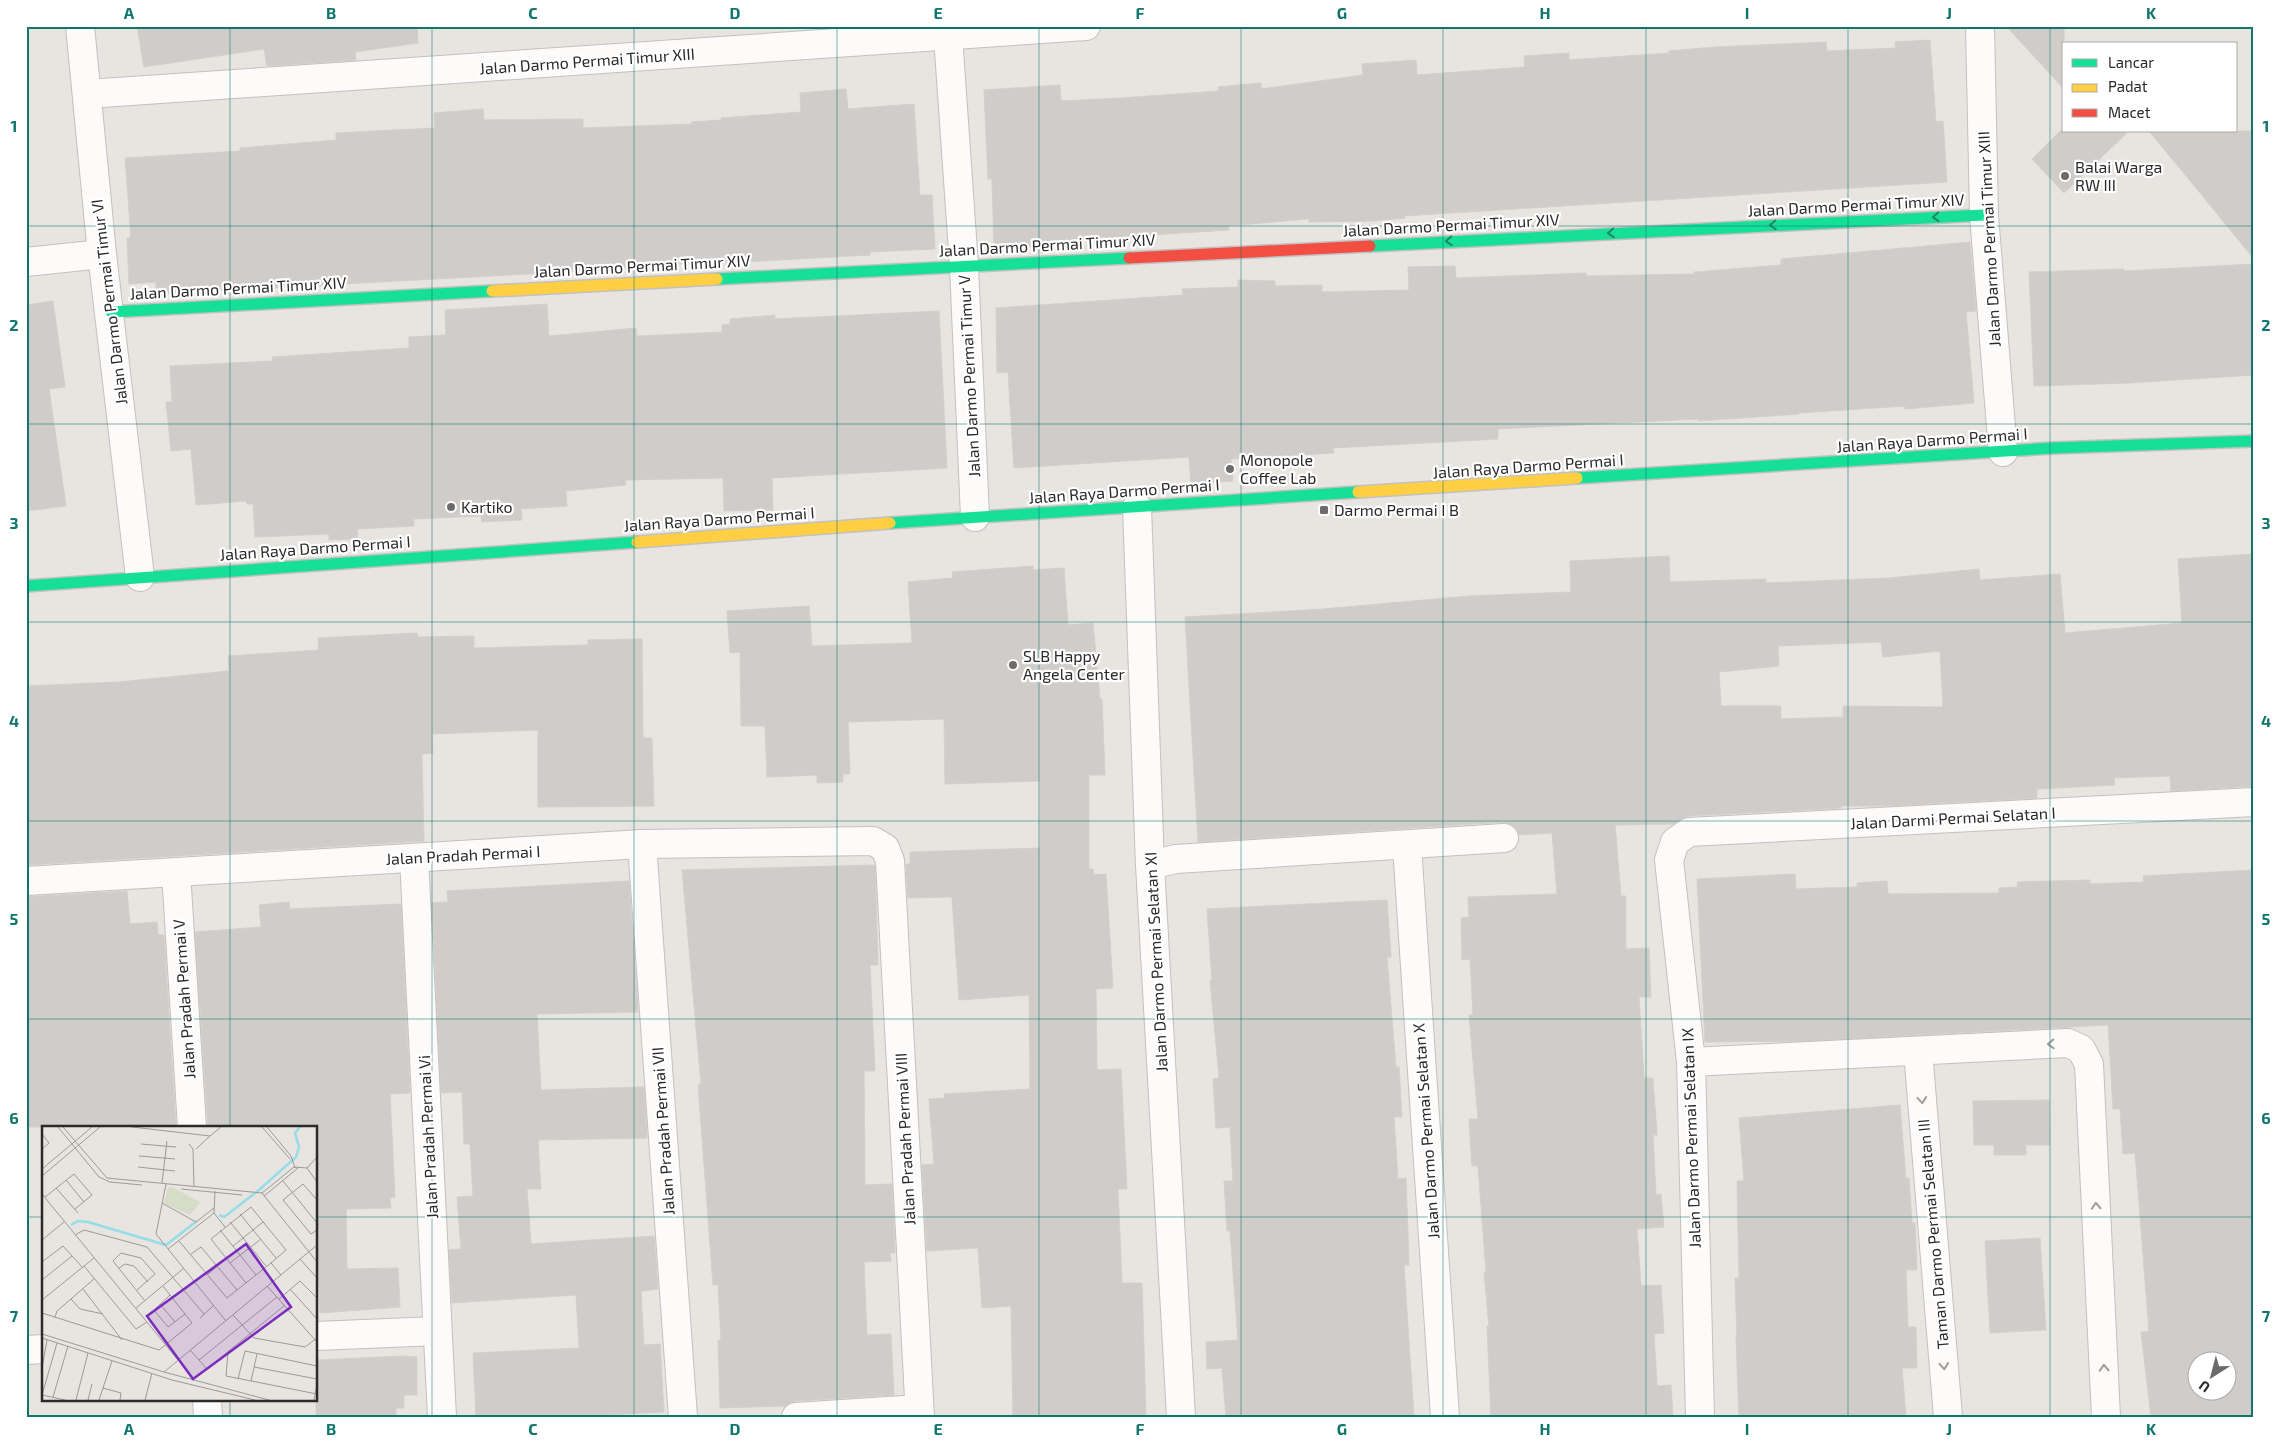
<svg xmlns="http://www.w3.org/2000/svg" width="2280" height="1443" viewBox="0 0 2280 1443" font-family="'Exo 2',sans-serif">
  <rect width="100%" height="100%" fill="#e8e4e0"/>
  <g fill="#cfccc9" stroke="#d3d0cc" fill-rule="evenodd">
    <path d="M 137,26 L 417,26 L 418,43 L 355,52 L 356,60 L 267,66 L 264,49 L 144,67 Z"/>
    <path d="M 2006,26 L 2064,26 L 2064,89 Z"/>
    <path d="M 1930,40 L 1936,122 L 1943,121 L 1947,182 L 1404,216 L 1405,218 L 1375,221 L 1309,222 L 1309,219 L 1228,226 L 1229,230 L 1071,240 L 1045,242 L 1045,246 L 994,249 L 992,179 L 988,179 L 984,90 L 1060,85 L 1061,101 L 1121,98 L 1219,91 L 1218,87 L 1261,83 L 1261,89 L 1363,75 L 1362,64 L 1416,60 L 1417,75 L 1525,67 L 1524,56 L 1569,53 L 1569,60 L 1669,53 L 1669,51 L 1715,47 L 1826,42 L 1827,51 L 1896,48 L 1895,42 Z"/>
    <path d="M 846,89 L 848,109 L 914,104 L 920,195 L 932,195 L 935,249 L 870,252 L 870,255 L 726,263 L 726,261 L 641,266 L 641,268 L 156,294 L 156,282 L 129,284 L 127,238 L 131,238 L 125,158 L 240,151 L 240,148 L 336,140 L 336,133 L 435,128 L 434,113 L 483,109 L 484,120 L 583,119 L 583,128 L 692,124 L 691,122 L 722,120 L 721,118 L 801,112 L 800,93 Z"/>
    <path d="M 2060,131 L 2129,131 L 2064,193 L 2032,159 Z"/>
    <path d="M 2149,131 L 2254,131 L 2254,259 L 2182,171 Z"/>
    <path d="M 1970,242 L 1976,311 L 1966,312 L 1974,403 L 1905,409 L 1905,406 L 1799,413 L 1799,414 L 1699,421 L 1698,419 L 1498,429 L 1498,439 L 1333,448 L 1334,453 L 1231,459 L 1233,481 L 1191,484 L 1189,457 L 1014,468 L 1008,372 L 997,373 L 996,308 L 1183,295 L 1182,289 L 1238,287 L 1238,280 L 1275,281 L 1275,286 L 1322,285 L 1322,292 L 1409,290 L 1408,267 L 1455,266 L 1456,278 L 1586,273 L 1586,276 L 1695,274 L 1694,272 L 1781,265 L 1781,259 Z"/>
    <path d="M 2254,264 L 2254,375 L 2128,383 L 2034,386 L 2029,272 L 2124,269 L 2124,271 Z"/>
    <path d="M 53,301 L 65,387 L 49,389 L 66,506 L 26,511 L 26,305 Z"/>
    <path d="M 547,304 L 549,336 L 636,328 L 637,336 L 722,332 L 722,325 L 730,324 L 730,319 L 775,315 L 775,319 L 939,311 L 947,468 L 772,478 L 773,510 L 724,511 L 723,478 L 625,480 L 626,485 L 566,491 L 567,506 L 521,509 L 522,520 L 482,522 L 481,516 L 414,519 L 414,526 L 357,529 L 358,539 L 329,540 L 329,534 L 255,537 L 253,504 L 247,504 L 246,501 L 196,505 L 191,449 L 171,451 L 166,402 L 172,402 L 170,366 L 273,361 L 272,357 L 409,348 L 409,337 L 446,335 L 445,310 Z"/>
    <path d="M 2254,554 L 2254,786 L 2171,791 L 2170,776 L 2114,778 L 2115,785 L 2037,789 L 2037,798 L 1886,806 L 1841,806 L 1841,808 L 1688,816 L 1673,824 L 1615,825 L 1621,896 L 1626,896 L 1626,949 L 1649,948 L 1651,997 L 1639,997 L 1644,1078 L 1653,1078 L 1657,1135 L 1653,1135 L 1656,1195 L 1661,1194 L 1664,1227 L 1637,1229 L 1641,1286 L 1661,1285 L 1664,1333 L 1654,1334 L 1657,1386 L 1671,1385 L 1673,1417 L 1491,1417 L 1487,1326 L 1489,1326 L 1484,1273 L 1486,1273 L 1478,1166 L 1472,1166 L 1469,1119 L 1478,1119 L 1469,1015 L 1473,1015 L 1470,959 L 1462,960 L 1461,918 L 1469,917 L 1468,897 L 1557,894 L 1552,833 L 1519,835 L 1517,829 L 1511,824 L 1503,822 L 1198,842 L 1185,617 L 1323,609 L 1469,596 L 1571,592 L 1570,561 L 1669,556 L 1670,582 L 1766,579 L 1766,583 L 1889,578 L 1979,569 L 1980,580 L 2060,574 L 2065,633 L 2182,623 L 2178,559 ZM 1881,642 L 1883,657 L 1940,651 L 1943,707 L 1843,706 L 1843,717 L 1781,719 L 1781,706 L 1721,706 L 1719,672 L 1779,666 L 1778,646 Z"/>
    <path d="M 1033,566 L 1033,570 L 1064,568 L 1068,625 L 1093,623 L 1100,699 L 1102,699 L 1105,775 L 1089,775 L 1089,869 L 1093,869 L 1094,875 L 1106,874 L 1113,988 L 1096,989 L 1097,1070 L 1121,1069 L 1127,1189 L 1118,1189 L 1122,1283 L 1142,1283 L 1146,1417 L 1013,1417 L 1011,1306 L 982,1308 L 978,1248 L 927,1251 L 922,1165 L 934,1164 L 929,1099 L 945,1098 L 944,1094 L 1030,1089 L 1029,995 L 959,1000 L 952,897 L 908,898 L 906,864 L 910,864 L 910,852 L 1040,848 L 1040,781 L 945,784 L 944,719 L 848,722 L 850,774 L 843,774 L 843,782 L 817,783 L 817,775 L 767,777 L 765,726 L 741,726 L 740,652 L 730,653 L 727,611 L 809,606 L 812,646 L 912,643 L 908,582 L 953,578 L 952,572 Z"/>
    <path d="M 417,633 L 418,637 L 474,636 L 474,648 L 588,645 L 588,640 L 642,639 L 643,738 L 652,738 L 654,806 L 538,807 L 538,730 L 432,734 L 433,753 L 422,754 L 424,841 L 26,865 L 26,686 L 119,682 L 229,671 L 228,656 L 319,650 L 318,638 Z"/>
    <path d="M 875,865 L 878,965 L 870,965 L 875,1071 L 864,1071 L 865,1185 L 892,1184 L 895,1253 L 890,1253 L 891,1261 L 864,1262 L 867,1335 L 891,1334 L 894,1395 L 795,1401 L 786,1406 L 720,1408 L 718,1340 L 721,1340 L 718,1285 L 713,1285 L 698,1085 L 701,1084 L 682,870 Z"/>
    <path d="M 2254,870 L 2254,1417 L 2151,1417 L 2141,1332 L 2149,1331 L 2135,1153 L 2123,1154 L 2120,1109 L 2113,1109 L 2108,1025 L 1804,1041 L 1705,1042 L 1697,879 L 1795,874 L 1796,889 L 1857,887 L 1857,883 L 1887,881 L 1888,894 L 1999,893 L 1999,888 L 2018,887 L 2017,882 L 2090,880 L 2090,884 L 2144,882 L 2143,876 ZM 2198,1360 L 2228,1360 L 2228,1390 L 2198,1390 Z"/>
    <path d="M 629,881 L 638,1012 L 537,1014 L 541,1090 L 644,1087 L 647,1138 L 538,1140 L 541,1189 L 527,1189 L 531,1244 L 654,1236 L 658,1289 L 641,1291 L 644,1345 L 660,1344 L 664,1412 L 566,1417 L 476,1417 L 473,1353 L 579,1348 L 576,1295 L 452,1303 L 449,1250 L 461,1249 L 457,1197 L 473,1196 L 470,1144 L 464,1144 L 462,1092 L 441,1093 L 432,903 L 448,902 L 447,891 Z"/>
    <path d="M 127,891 L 130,924 L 157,922 L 158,935 L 164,935 L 176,1127 L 26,1127 L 26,897 Z"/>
    <path d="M 1387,900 L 1391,957 L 1387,957 L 1396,1067 L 1399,1067 L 1402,1117 L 1394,1117 L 1398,1179 L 1406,1178 L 1409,1265 L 1404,1265 L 1414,1417 L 1226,1417 L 1222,1368 L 1207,1369 L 1206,1342 L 1238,1340 L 1230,1231 L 1227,1231 L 1224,1181 L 1233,1181 L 1230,1127 L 1216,1128 L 1213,1079 L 1219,1078 L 1210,980 L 1212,980 L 1207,909 Z"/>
    <path d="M 289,902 L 290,909 L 401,904 L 410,1093 L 390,1094 L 395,1197 L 390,1198 L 391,1208 L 346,1209 L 347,1269 L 398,1268 L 400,1307 L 320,1313 L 318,1266 L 316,1266 L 316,1127 L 208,1127 L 195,932 L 261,927 L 259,905 Z"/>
    <path d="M 2049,1100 L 2050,1145 L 2026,1145 L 2026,1155 L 1994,1155 L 1994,1145 L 1974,1145 L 1973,1101 Z"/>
    <path d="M 1900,1105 L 1906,1179 L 1909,1178 L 1912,1223 L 1915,1223 L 1917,1270 L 1906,1270 L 1908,1327 L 1916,1327 L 1917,1368 L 1902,1368 L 1906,1417 L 1739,1417 L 1736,1336 L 1737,1336 L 1735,1278 L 1739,1278 L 1737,1181 L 1744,1181 L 1739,1118 Z"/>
    <path d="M 2040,1238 L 2046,1330 L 1990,1333 L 1985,1241 Z"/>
    <path d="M 402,1356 L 417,1357 L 417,1395 L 404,1395 L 404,1408 L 396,1408 L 396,1417 L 316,1417 L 316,1360 Z"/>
  </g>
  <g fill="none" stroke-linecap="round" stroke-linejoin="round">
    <g stroke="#c2c1c1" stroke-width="30">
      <g id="street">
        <path d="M 80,26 L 102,254 L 140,577"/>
        <path d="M 944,26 L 948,36 L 964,266 L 975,517"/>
        <path d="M 1980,26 L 1984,215 L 2003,452"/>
        <path d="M 87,94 L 1086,26"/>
        <path d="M 26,262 L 102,254"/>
        <path d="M 1137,507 L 1150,865 L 1181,1417"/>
        <path d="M 642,844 L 683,1417"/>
        <path d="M 1407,846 L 1445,1417"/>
        <path d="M 414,858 L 442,1417"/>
        <path d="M 1150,865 L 1176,859 L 1504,838"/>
        <path d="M 176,872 L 192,1127"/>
        <path d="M 26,881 L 642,844 L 873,841 L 885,848 L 890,861 L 920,1417"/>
        <path d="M 1918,1051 L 1948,1417"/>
        <path d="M 1691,1062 L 2068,1043 L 2081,1049 L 2089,1064 L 2106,1417"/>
        <path d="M 316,1336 L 437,1331"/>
        <path d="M 26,1350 L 44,1349"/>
        <path d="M 207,1399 L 208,1417"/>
        <path d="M 796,1417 L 919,1409"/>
        <path d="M 1700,1417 L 1691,1062 L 1669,860 L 1675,842 L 1689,832 L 2254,802"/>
      </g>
    </g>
    <g stroke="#c2c1c1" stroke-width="14">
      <g id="fast">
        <path d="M 1370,246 L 1984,215"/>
        <path d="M 717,279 L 1129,258"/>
        <path d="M 111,312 L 492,291"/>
        <path d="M 1577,478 L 2053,448 L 2254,441"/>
        <path d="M 890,523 L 1358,492"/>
        <path d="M 26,586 L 637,542"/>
      </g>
    </g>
    <g stroke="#c2c1c1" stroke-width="14">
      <g id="slow">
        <path d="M 492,291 L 717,279"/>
        <path d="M 1358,492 L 1577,478"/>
        <path d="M 637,542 L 890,523"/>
      </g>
    </g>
    <g stroke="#c2c1c1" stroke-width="14">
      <path id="jam" d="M 1129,258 L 1370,246"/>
    </g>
    <use href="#street" stroke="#fcfbfa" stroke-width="28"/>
    <use href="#fast" stroke="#16e098" stroke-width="11"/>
    <use href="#slow" stroke="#ffcf43" stroke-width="11"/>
    <use href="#jam" stroke="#f24e42" stroke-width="11"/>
  </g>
  <defs><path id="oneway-chevron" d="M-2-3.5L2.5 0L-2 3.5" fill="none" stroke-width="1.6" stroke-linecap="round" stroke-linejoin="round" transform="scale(1.25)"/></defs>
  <g stroke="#208561">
    <use href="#oneway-chevron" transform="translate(1936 217) rotate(177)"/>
    <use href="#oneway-chevron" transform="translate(1773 225) rotate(177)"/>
    <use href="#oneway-chevron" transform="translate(1611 233) rotate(177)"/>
    <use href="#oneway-chevron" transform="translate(1449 241) rotate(177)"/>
  </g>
  <g stroke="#9e9d9c">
    <use href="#oneway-chevron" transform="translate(2051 1044) rotate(177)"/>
    <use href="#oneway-chevron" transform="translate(1922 1100) rotate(85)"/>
    <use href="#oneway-chevron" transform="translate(2096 1206) rotate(-93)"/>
    <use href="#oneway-chevron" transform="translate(1944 1366) rotate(85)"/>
    <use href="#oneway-chevron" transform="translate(2104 1368) rotate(-93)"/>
  </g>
  <path fill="none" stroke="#0f766e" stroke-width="1" stroke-opacity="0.55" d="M 230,26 L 230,1127M 432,26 L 432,1417M 634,26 L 634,1417M 837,26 L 837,1417M 1039,26 L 1039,1417M 1241,26 L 1241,1417M 1443,26 L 1443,1417M 1646,26 L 1646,1417M 1848,26 L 1848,1417M 2050,26 L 2050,1417M 26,226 L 2254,226M 26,424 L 2254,424M 26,622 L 2254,622M 26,821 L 2254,821M 26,1019 L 2254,1019M 26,1217 L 44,1217M 316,1217 L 2254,1217M 230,1399 L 230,1417"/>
  <g fill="#6c6b6a" stroke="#fff" stroke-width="2">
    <circle cx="2065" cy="176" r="5"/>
    <circle cx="1230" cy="469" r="5"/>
    <circle cx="451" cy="507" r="5"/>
    <rect x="1319" y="505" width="10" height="10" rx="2.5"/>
    <circle cx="1013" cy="665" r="5"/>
  </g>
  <g text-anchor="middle" stroke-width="4.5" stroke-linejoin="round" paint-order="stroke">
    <g font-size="16" fill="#2a2a2a" stroke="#fff">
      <text transform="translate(587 61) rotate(-4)" y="6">Jalan Darmo Permai Timur XIII</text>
      <text transform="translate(1856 205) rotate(-3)" y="6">Jalan Darmo Permai Timur XIV</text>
      <text transform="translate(1451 225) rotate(-3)" y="6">Jalan Darmo Permai Timur XIV</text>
      <text transform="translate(1989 239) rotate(-93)" y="6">Jalan Darmo Permai Timur XIII</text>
      <text transform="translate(1047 245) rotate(-3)" y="6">Jalan Darmo Permai Timur XIV</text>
      <text transform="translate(642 266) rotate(-3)" y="6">Jalan Darmo Permai Timur XIV</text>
      <text transform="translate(238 288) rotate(-3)" y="6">Jalan Darmo Permai Timur XIV</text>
      <text transform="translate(109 302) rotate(-97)" y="6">Jalan Darmo Permai Timur VI</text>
      <text transform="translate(969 376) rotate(-93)" y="6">Jalan Darmo Permai Timur V</text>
      <text transform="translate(1932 440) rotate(-4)" y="6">Jalan Raya Darmo Permai I</text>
      <text transform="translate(1528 466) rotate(-4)" y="6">Jalan Raya Darmo Permai I</text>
      <text transform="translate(1124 491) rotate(-4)" y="6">Jalan Raya Darmo Permai I</text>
      <text transform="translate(719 519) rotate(-4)" y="6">Jalan Raya Darmo Permai I</text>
      <text transform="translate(315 548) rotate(-4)" y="6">Jalan Raya Darmo Permai I</text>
      <text transform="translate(1953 818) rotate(-3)" y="6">Jalan Darmi Permai Selatan I</text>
      <text transform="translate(463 855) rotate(-3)" y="6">Jalan Pradah Permai I</text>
      <text transform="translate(1156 962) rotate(-93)" y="6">Jalan Darmo Permai Selatan XI</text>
      <text transform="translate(184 999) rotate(-94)" y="6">Jalan Pradah Permai V</text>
      <text transform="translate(663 1131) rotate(-94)" y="6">Jalan Pradah Permai VII</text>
      <text transform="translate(1426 1131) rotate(-94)" y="6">Jalan Darmo Permai Selatan X</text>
      <text transform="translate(428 1137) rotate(-93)" y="6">Jalan Pradah Permai Vi</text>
      <text transform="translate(1691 1138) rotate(-92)" y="6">Jalan Darmo Permai Selatan IX</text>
      <text transform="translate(905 1139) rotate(-93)" y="6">Jalan Pradah Permai VIII</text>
      <text transform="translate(1933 1234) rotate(-95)" y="6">Taman Darmo Permai Selatan III</text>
    </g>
    <g font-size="16" fill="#2a2a2a" stroke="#fff" text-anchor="start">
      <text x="2075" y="173">Balai Warga<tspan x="2075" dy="18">RW III</tspan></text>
      <text x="1240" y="466">Monopole<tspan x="1240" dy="18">Coffee Lab</tspan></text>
      <text x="461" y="513">Kartiko</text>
      <text x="1334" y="516">Darmo Permai I B</text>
      <text x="1023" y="662">SLB Happy<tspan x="1023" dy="18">Angela Center</tspan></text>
    </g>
  </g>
  <g transform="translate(42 1126)">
    <rect width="275" height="275" fill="#e8e4e0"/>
    <path d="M 130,61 L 158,76 L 148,89 L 122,77 L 126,62 Z" fill="#d6dcc7"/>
    <path fill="none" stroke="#95dde8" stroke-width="2.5" d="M 177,89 L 182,91 L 217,64 L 254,31 L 257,21 L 253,7 L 258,1M 29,99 L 36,95 L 46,96 L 124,119 L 155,95"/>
    <path fill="none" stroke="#9c9a97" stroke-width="1" d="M 16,1 L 57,51 L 68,56 L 100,59M 21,1 L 65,52 L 220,67 L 275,136M 90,1 L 168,10 L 179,1M 220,1 L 248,33M 225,1 L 249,30 L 253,42M 0,8 L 7,17 L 0,23M 99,18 L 134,21M 147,18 L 151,23 L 152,61M 154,23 L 168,10M 97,30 L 133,33M 96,41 L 133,45M 265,42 L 275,56M 0,43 L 50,1M 0,50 L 58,1M 24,54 L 42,76M 241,55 L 275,97M 120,57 L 125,15M 124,58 L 114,108 L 184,195M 14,62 L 36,87M 139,63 L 200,69M 220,67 L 252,41 L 265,42 L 275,31M 0,68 L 136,234M 222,70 L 256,42M 3,71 L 32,48 L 50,69 L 33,83M 275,74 L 261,58 L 241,74 L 269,108 L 275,104M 120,77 L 154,96 L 172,82M 172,87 L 183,101M 198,88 L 234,132M 188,96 L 224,140M 178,104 L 214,149M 33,109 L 42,104 L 105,121 L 162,188M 0,114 L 22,96M 137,115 L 185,172 L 195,164 L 229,137 L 244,124 L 209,81 L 169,113 L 204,157M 191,120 L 221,96M 126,123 L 172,87 L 173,65M 149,128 L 159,121 L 195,164M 258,133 L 275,152M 0,136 L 21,120 L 41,142M 188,137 L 219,113M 229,137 L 239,149M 42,140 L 94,203 L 105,196M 77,142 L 83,138 L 92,140 L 106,156M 165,149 L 185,132M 0,154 L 30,130M 225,160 L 275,216M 41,163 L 80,214M 248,163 L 275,193M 95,164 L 113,148 L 99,132 L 79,127 L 71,135 L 103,175M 128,169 L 112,184 L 126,201 L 143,188M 29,173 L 38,183 L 61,188M 237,173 L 258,155 L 275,172M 0,174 L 52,132M 118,178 L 133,196M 94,182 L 142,142M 0,187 L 117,224 L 150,197 L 121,160M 191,189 L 212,212 L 263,221 L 275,212M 13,191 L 15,185 L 52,153M 158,192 L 172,179M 0,208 L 122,246 L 227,274M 0,212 L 130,254 L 213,274M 148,224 L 165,243 L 243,179M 186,227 L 184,250 L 275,268M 157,234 L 235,171M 212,241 L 275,253M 0,242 L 5,214M 122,246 L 275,119M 196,253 L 203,225 L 275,240M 209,255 L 215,228M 61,262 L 79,267 L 78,274M 0,269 L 15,217M 0,269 L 23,274M 11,271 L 26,220M 34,274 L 46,227M 46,274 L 50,258M 57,274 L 70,235M 103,274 L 110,247M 272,274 L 275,258"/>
    <path fill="#7b2cbf" fill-opacity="0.15" stroke="#7b2cbf" stroke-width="2.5" d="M 204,118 L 249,181 L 151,253 L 105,190 Z"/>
    <rect width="275" height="275" fill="none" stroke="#2a2a2a" stroke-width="2.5"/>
  </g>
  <rect width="2280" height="1443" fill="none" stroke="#ffffff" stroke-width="55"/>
  <rect x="2062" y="42" width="175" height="90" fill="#ffffff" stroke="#aaaaaa"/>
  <rect x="2072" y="59" width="25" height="8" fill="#16e098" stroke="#aaaaaa"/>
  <text x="2108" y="68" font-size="15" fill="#2a2a2a">Lancar</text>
  <rect x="2072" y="84" width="25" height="8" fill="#ffcf43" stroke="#aaaaaa"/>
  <text x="2108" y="92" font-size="15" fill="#2a2a2a">Padat</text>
  <rect x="2072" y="109" width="25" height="8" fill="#f24e42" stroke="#aaaaaa"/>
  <text x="2108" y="118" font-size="15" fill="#2a2a2a">Macet</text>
  <g transform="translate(2212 1376) rotate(216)"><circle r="24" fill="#ffffff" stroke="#aaaaaa"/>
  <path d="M0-4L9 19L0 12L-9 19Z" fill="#6c6b6a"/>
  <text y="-8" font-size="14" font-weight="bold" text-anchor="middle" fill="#2a2a2a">U</text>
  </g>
  <rect x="28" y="28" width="2224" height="1388" fill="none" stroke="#0f766e" stroke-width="2"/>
  <g font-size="16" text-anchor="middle" font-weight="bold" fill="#0f766e">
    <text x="129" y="19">A</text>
    <text x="331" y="19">B</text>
    <text x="533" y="19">C</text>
    <text x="735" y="19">D</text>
    <text x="938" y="19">E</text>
    <text x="1140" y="19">F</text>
    <text x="1342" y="19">G</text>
    <text x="1545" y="19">H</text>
    <text x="1747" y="19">I</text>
    <text x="1949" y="19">J</text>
    <text x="2151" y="19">K</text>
    <text x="14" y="132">1</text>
    <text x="2266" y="132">1</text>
    <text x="14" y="331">2</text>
    <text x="2266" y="331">2</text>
    <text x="14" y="529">3</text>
    <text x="2266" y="529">3</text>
    <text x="14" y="727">4</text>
    <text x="2266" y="727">4</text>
    <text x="14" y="925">5</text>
    <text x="2266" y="925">5</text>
    <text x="14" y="1124">6</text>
    <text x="2266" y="1124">6</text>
    <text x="14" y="1322">7</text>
    <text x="2266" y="1322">7</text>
    <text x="129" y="1435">A</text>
    <text x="331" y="1435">B</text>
    <text x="533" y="1435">C</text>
    <text x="735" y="1435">D</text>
    <text x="938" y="1435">E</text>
    <text x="1140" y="1435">F</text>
    <text x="1342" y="1435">G</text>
    <text x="1545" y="1435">H</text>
    <text x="1747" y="1435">I</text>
    <text x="1949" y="1435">J</text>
    <text x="2151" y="1435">K</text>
  </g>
</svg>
